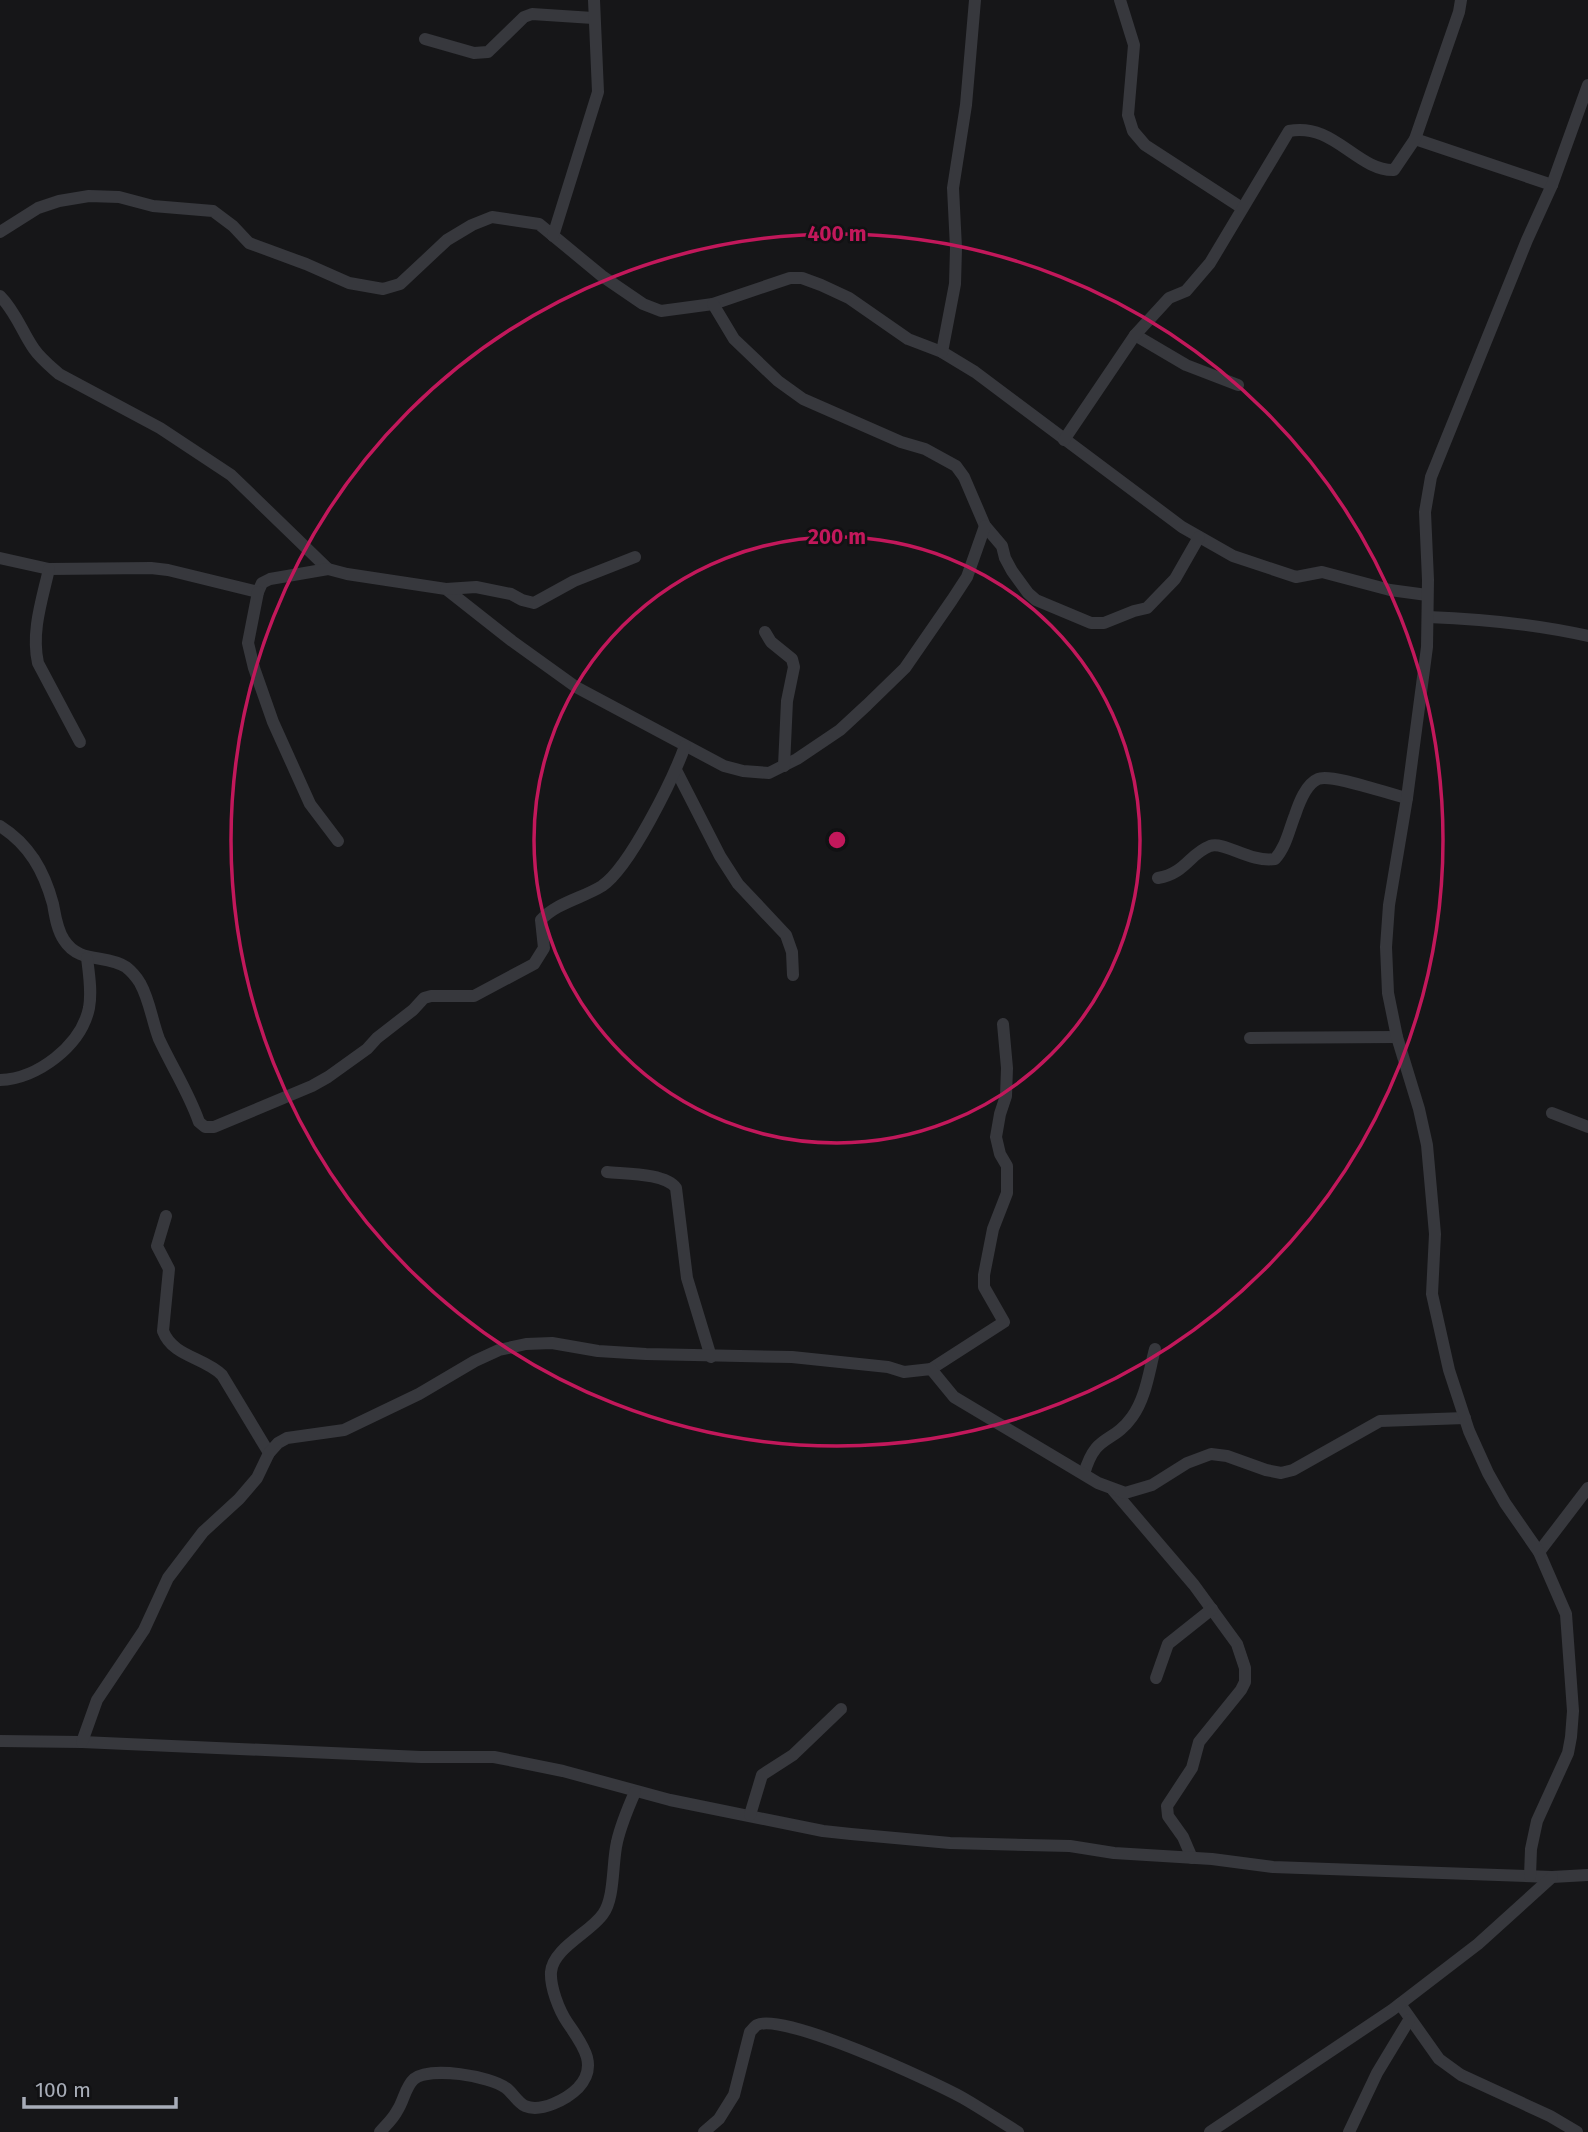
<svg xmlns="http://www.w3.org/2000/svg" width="1588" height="2132" viewBox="0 0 1588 2132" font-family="'Fira Sans',sans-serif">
  <rect width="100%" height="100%" fill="#161618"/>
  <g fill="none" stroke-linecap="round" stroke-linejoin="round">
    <g stroke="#37383d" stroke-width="12">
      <path d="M 1120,0 L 1134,45 L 1128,115 L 1133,131 L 1145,145 L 1242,208"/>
      <path d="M 425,39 L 474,53 L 488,52 L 524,17 L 532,14 L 593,18"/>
      <path d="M 1415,139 L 1552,185"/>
      <path d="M 0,232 L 38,208 L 59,201 L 89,196 L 119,197 L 153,206 L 213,211 L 233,226 L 249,243 L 306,264 L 349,283 L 383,289 L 400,284 L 447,240 L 472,225 L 492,217 L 539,224 L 602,276 L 643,304 L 661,311 L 713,304 L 790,278 L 802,278 L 821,285 L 849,298 L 908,339 L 942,352 L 975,372 L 1182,527 L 1233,556 L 1296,577 L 1322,572 L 1390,590 L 1427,595"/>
      <path d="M 553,236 L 598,92 L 594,0"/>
      <path d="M 0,296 C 16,312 22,332 34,349 C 41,359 50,366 59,374 L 160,428 L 231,475 L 328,569"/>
      <path d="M 713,304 L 734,339 L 778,381 L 803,399 L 901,442 L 925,449 L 956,466 L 964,477 L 985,526 L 1002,546 L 1005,558 L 1012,571 L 1028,593 L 1036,600 L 1091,623 L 1104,623 L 1134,611 L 1147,608 L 1175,579 L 1199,537"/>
      <path d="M 1135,335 L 1186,365 L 1238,385"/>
      <path d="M 942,352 L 955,284 L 956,248 L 953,188 L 966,105 L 975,0"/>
      <path d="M 1064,440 L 1135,335 L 1169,298 L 1186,291 L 1210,263 L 1289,131 C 1334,122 1357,171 1394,170 L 1415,139 L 1459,12 L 1461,0"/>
      <path d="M 0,558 L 49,569 L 151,568 L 168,570 L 258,592 L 262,583 L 270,579 L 328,569 L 347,574 L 446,589 L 512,641 L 576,687 L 724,766 L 743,771 L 769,773 L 797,759 L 840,730 L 867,705 L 905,668 L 952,600 L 967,577 L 985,526"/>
      <path d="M 49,569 C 42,600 31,632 38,663 L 80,742"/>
      <path d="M 446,589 L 476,587 L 511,594 L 522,600 L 534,603 L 574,581 L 635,557"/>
      <path d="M 258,592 L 248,643 L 254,668 L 273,722 L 310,804 L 338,841"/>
      <path d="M 1428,617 C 1482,619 1535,624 1588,636"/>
      <path d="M 765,632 L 771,642 L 792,659 L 794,667 L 787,701 L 784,766"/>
      <path d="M 676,770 L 720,856 L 738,884 L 786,935 L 792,952 L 793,975"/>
      <path d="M 0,826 C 29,844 44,871 53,904 C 55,915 57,930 64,940 C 79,964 106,954 126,967 C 131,971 137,978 140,983 C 150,1001 152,1021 159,1039 C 172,1067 189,1093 199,1122 L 205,1127 L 214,1127 L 312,1086 L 328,1077 L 367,1049 L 377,1038 L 413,1010 L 424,998 L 431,996 L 474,996 L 534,964 L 544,948 L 541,920 C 556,903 583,898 602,886 C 630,867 673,779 685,746"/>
      <path d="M 1158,878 C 1186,873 1189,854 1210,846 C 1225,841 1250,863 1275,859 C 1286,847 1289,830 1295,815 C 1299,803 1306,784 1318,779 C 1331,773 1388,794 1407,798"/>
      <path d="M 1250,1038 L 1397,1037"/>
      <path d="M 0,1080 C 37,1079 81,1046 89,1008 C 92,992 89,974 87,958"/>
      <path d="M 1552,1113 L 1588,1127"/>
      <path d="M 607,1172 C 625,1174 665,1173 676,1188 L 687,1278 L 711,1357"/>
      <path d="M 166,1216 L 157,1246 L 169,1269 L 163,1331 C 173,1357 204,1357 222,1375 L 269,1453"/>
      <path d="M 931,1369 L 1004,1322 L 984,1287 L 984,1275 L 993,1229 L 1007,1193 L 1007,1166 L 1000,1154 L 996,1137 L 1000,1114 L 1006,1096 L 1007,1068 L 1003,1024"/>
      <path d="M 1084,1474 C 1096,1432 1112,1445 1132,1417 C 1146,1398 1149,1371 1155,1349"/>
      <path d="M 1113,1490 L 1194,1585 L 1237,1644 L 1245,1668 L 1245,1682 L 1241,1690 L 1199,1742 L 1192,1768 L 1167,1806 L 1168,1816 L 1183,1837 L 1192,1858"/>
      <path d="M 1539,1552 L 1588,1488"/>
      <path d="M 1156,1678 L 1168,1644 L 1212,1609"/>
      <path d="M 0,1741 L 82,1742 L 421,1757 L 494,1757 L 563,1771 L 670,1800 L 823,1831 L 851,1834 L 950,1843 L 1070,1846 L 1114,1853 L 1212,1859 L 1273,1867 L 1552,1877 L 1588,1875"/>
      <path d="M 82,1742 L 97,1700 L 144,1630 L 168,1578 L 203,1532 L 239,1499 L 257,1478 L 269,1453 L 278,1443 L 287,1438 L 344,1430 L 419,1394 L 475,1361 L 499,1350 L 526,1344 L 552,1343 L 598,1351 L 646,1354 L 792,1357 L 888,1367 L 904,1372 L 931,1369 L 954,1397 L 1098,1483 L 1125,1493 L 1152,1485 L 1187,1463 L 1211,1454 L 1227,1456 L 1266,1470 L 1281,1473 L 1293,1470 L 1380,1421 L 1465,1418"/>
      <path d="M 750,1815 L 762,1775 L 793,1755 L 841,1709"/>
      <path d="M 1530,1876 L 1531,1849 L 1537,1821 L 1568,1753 L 1571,1737 L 1573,1711 L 1566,1614 L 1539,1552 L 1505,1503 L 1488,1473 L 1469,1431 L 1449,1370 L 1432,1294 L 1435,1234 L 1427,1145 L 1419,1109 L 1397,1037 L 1388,993 L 1386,947 L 1389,905 L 1407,798 L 1427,647 L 1428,580 L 1425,512 L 1431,477 L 1527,240 L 1552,185 L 1588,85"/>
      <path d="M 1400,2004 L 1439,2059 L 1461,2075 L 1550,2116 L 1577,2132"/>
      <path d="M 380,2132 C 386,2125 393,2119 397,2111 C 404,2101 405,2087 414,2079 C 430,2066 490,2076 506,2088 C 513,2093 517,2102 525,2106 C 541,2113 567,2099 578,2088 C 600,2065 581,2043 567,2022 C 559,2010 550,1987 551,1972 C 553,1948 591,1932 603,1914 C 615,1898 612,1862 617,1842 C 621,1824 628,1808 635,1792"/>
      <path d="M 704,2132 L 719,2119 L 734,2095 L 750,2032 C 752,2030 755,2026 757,2025 C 784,2012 934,2082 963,2098 C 982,2109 1000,2121 1018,2132"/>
      <path d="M 1210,2132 L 1392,2010 L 1478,1944 L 1552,1877"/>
      <path d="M 1349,2132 L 1377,2073 L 1409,2020"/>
    </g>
  </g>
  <g fill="none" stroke="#c2185b" stroke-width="3.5">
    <circle cx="837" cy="840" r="303"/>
    <circle cx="837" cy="840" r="606"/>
  </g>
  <circle cx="837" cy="840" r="10" fill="#c2185b" stroke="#111113" stroke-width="3.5"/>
  <g font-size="21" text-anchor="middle" font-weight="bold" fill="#c2185b" stroke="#111113" stroke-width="5" stroke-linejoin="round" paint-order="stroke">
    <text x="837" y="241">400 m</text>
    <text x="837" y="544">200 m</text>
  </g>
  <path d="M24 2097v10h152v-10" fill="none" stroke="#a8adb8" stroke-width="3.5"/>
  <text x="35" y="2097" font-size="21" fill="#a8adb8" stroke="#111113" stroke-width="5" paint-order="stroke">100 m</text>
</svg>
